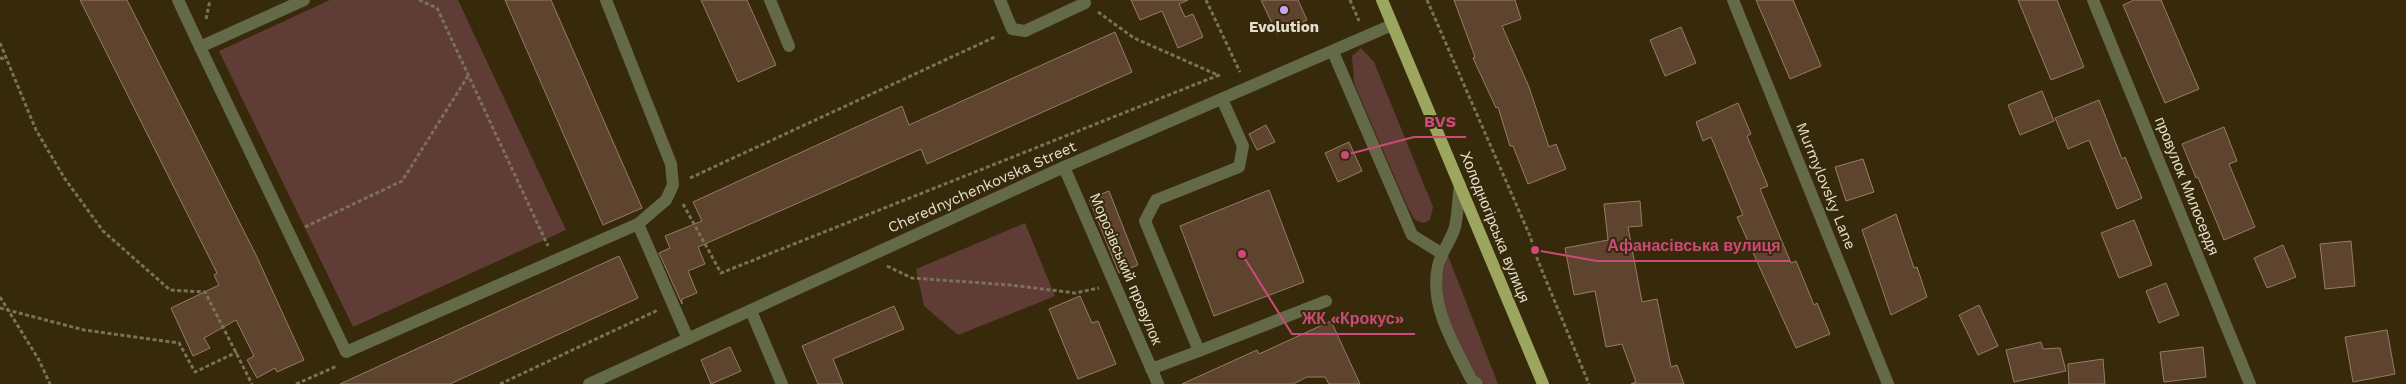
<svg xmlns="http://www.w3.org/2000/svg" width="2406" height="384" viewBox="0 0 2406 384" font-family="'Work Sans',sans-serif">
  <rect width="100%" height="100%" fill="#362a0b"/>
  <g fill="#5f3c36">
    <path d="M 330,0 L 458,0 L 566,230 L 353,327 L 219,51 Z"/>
    <path d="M 1361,48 L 1374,62 L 1433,207 L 1430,220 L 1424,223 L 1415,220 L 1408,208 L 1354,83 L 1352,56 Z"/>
    <path d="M 1025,223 L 1055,296 L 958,335 L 924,306 L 916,269 Z"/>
    <path d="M 1447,253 L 1498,384 L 1485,384 L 1470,377 L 1438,299 Z"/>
  </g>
  <g fill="#5e432e" stroke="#997b65">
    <path d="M 80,0 L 127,0 L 256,255 L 304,360 L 277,372 L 275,368 L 257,378 L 247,360 L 254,356 L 236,320 L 204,338 L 210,348 L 193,356 L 171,308 L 219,285 L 214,275 L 217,273 Z"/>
    <path d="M 505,0 L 551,0 L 642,208 L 603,225 Z"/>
    <path d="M 701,0 L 747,0 L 776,65 L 738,82 Z"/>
    <path d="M 1131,0 L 1188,0 L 1179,4 L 1185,17 L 1193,14 L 1203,37 L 1178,48 L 1162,11 L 1140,20 Z"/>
    <path d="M 1261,0 L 1298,0 L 1307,20 L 1277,34 Z"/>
    <path d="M 1454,0 L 1515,0 L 1521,19 L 1502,26 L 1529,87 L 1549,147 L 1556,144 L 1566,169 L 1528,184 L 1513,146 L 1510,146 L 1498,107 L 1496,108 L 1473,58 L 1475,57 Z"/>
    <path d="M 1756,0 L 1793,0 L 1821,66 L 1790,79 Z"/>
    <path d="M 2018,0 L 2057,0 L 2084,67 L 2051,80 Z"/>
    <path d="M 2134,0 L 2161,0 L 2199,89 L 2165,103 L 2123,5 Z"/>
    <path d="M 1681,27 L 1696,63 L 1665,76 L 1650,40 Z"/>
    <path d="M 1115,32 L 1132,72 L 927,164 L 921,149 L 698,247 L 705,264 L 688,271 L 697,293 L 682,299 L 682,304 L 659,253 L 670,248 L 665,236 L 702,221 L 693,202 L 902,106 L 909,125 Z"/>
    <path d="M 2042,91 L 2054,121 L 2020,135 L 2008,105 Z"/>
    <path d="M 2099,100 L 2122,159 L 2125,157 L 2142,198 L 2117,209 L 2089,140 L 2068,149 L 2055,118 Z"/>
    <path d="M 1738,103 L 1751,134 L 1747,136 L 1768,186 L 1760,189 L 1791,263 L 1796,261 L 1814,305 L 1817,303 L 1830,334 L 1796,348 L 1737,217 L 1743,215 L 1711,137 L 1703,141 L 1696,122 Z"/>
    <path d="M 1266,125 L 1275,142 L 1257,150 L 1249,134 Z"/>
    <path d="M 2224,127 L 2237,161 L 2229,164 L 2255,227 L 2224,240 L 2198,177 L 2196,178 L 2182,144 Z"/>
    <path d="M 1349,142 L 1362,171 L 1338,182 L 1325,153 Z"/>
    <path d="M 1863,159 L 1874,192 L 1846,201 L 1835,167 Z"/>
    <path d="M 1269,190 L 1304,282 L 1214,316 L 1180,226 Z"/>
    <path d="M 1109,191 L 1138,265 L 1119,273 L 1089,199 Z"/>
    <path d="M 1640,201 L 1642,226 L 1628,227 L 1642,302 L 1657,299 L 1671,367 L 1677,365 L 1684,384 L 1631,384 L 1636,382 L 1622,344 L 1606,347 L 1595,291 L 1574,295 L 1565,248 L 1608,240 L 1604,204 Z"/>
    <path d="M 1896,214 L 1914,268 L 1917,267 L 1927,297 L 1891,315 L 1862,230 Z"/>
    <path d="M 2134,220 L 2152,265 L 2119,278 L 2101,233 Z"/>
    <path d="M 2351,241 L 2355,286 L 2325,289 L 2320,244 Z"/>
    <path d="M 2283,245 L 2296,277 L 2267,288 L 2254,258 Z"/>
    <path d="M 619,256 L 638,298 L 450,384 L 340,384 Z"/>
    <path d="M 2166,283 L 2179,315 L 2159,323 L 2146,291 Z"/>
    <path d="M 1080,296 L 1092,323 L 1098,321 L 1116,364 L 1078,379 L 1049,309 Z"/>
    <path d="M 1979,305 L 1998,346 L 1978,355 L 1959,315 Z"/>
    <path d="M 894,306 L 904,329 L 833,359 L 843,384 L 818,384 L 802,346 Z"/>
    <path d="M 1331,321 L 1360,384 L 1329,384 L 1325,377 L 1307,377 L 1293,384 L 1182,384 L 1257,350 L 1259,354 Z"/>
    <path d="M 2387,330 L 2395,374 L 2353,382 L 2345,337 Z"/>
    <path d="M 2041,342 L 2043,349 L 2060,348 L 2066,371 L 2014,382 L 2006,350 Z"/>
    <path d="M 730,347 L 741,371 L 711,384 L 701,360 Z"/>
    <path d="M 2203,347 L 2206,377 L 2164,382 L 2160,352 Z"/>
    <path d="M 2103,359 L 2105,384 L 2069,384 L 2068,364 Z"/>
  </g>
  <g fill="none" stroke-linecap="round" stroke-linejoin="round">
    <g stroke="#7b7157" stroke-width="3" stroke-dasharray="4 2.5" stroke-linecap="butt">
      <path d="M 419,0 L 437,8 L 548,246"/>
      <path d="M 1206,0 L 1240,72"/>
      <path d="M 1350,0 L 1359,21"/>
      <path d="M 1427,0 L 1530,236 L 1538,261 L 1589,384"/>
      <path d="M 1098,12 L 1134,38 L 1220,76"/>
      <path d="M 206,19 L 210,0"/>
      <path d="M 0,43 L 36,130 L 65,179 L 103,231 L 170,290 L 205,292 L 252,384"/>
      <path d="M 0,58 L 5,59"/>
      <path d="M 690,178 L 997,36"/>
      <path d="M 683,204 L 721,273 L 1219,75"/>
      <path d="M 305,227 L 402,181 L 468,76"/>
      <path d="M 887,266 L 912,278 L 1010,285 L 1075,293 L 1099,288"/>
      <path d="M 0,297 L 39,360 L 50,384"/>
      <path d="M 0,308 L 84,330 L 179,343 L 195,372 L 237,352"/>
      <path d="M 296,384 L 337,366"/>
      <path d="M 500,384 L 658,310"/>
    </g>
    <g stroke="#646947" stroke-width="12">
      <path d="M 178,0 L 200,47"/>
      <path d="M 304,0 L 200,47 L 346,352 L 638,224 L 688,339"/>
      <path d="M 606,0 L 671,164 L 673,185 L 666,200 L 638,224"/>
      <path d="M 770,0 L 789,46"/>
      <path d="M 1000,0 L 1012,29 L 1025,31 L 1085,3 L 1084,0"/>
      <path d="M 1733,0 L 1888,384"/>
      <path d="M 2093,0 L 2250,384"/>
      <path d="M 1333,52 L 1412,235 L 1441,253"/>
      <path d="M 1222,99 L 1243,146 L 1239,167 L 1156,200 L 1145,221 L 1199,351 L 1326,301"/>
      <path d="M 1064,167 L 1158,384"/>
      <path d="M 1460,185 C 1458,198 1458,214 1455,227 C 1451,241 1441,252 1438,266 C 1429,306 1454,344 1471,379 L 1477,384"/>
      <path d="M 751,311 L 782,384"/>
      <path d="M 1151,369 L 1199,351"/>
      <path d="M 589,384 L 1064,167 L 1392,25"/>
    </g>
    <path stroke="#9ca65e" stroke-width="12" d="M 1382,0 L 1543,384"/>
  </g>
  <circle fill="#c8a6ef" stroke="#362a0b" stroke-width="2" cx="1284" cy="10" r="5"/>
  <g text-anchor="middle" stroke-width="4" stroke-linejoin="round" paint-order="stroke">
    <g font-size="15" font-weight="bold" fill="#e6decd" stroke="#362a0b">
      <text x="1284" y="32">Evolution</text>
    </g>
    <g font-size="15" fill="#e6decd" stroke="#362a0b">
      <text transform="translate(1826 186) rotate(68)" y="5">Murmylovsky Lane</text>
      <text transform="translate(2187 186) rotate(68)" y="5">провулок Милосердя</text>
      <text transform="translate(982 187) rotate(-24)" y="5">Cherednychenkovska Street</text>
      <text transform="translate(1495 227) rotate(68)" y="5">Холодногірська вулиця</text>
      <text transform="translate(1126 269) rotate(67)" y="5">Морозівський провулок</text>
    </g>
  </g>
  <path fill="none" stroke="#cb4a78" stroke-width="2" d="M1345 155L1414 137H1466M1535 250L1597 261H1790M1242 254L1292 334H1415"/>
  <g fill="#cb4a78" stroke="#362a0b" stroke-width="2">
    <circle cx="1345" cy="155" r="5"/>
    <circle cx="1535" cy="250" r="5"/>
    <circle cx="1242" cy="254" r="5"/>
  </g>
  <g font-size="16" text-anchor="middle" font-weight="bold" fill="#cb4a78" stroke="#362a0b" stroke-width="4" stroke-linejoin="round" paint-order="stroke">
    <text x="1440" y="127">BVS</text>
    <text x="1694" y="251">Афанасівська вулиця</text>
    <text x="1353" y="324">ЖК «Крокус»</text>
  </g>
</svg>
